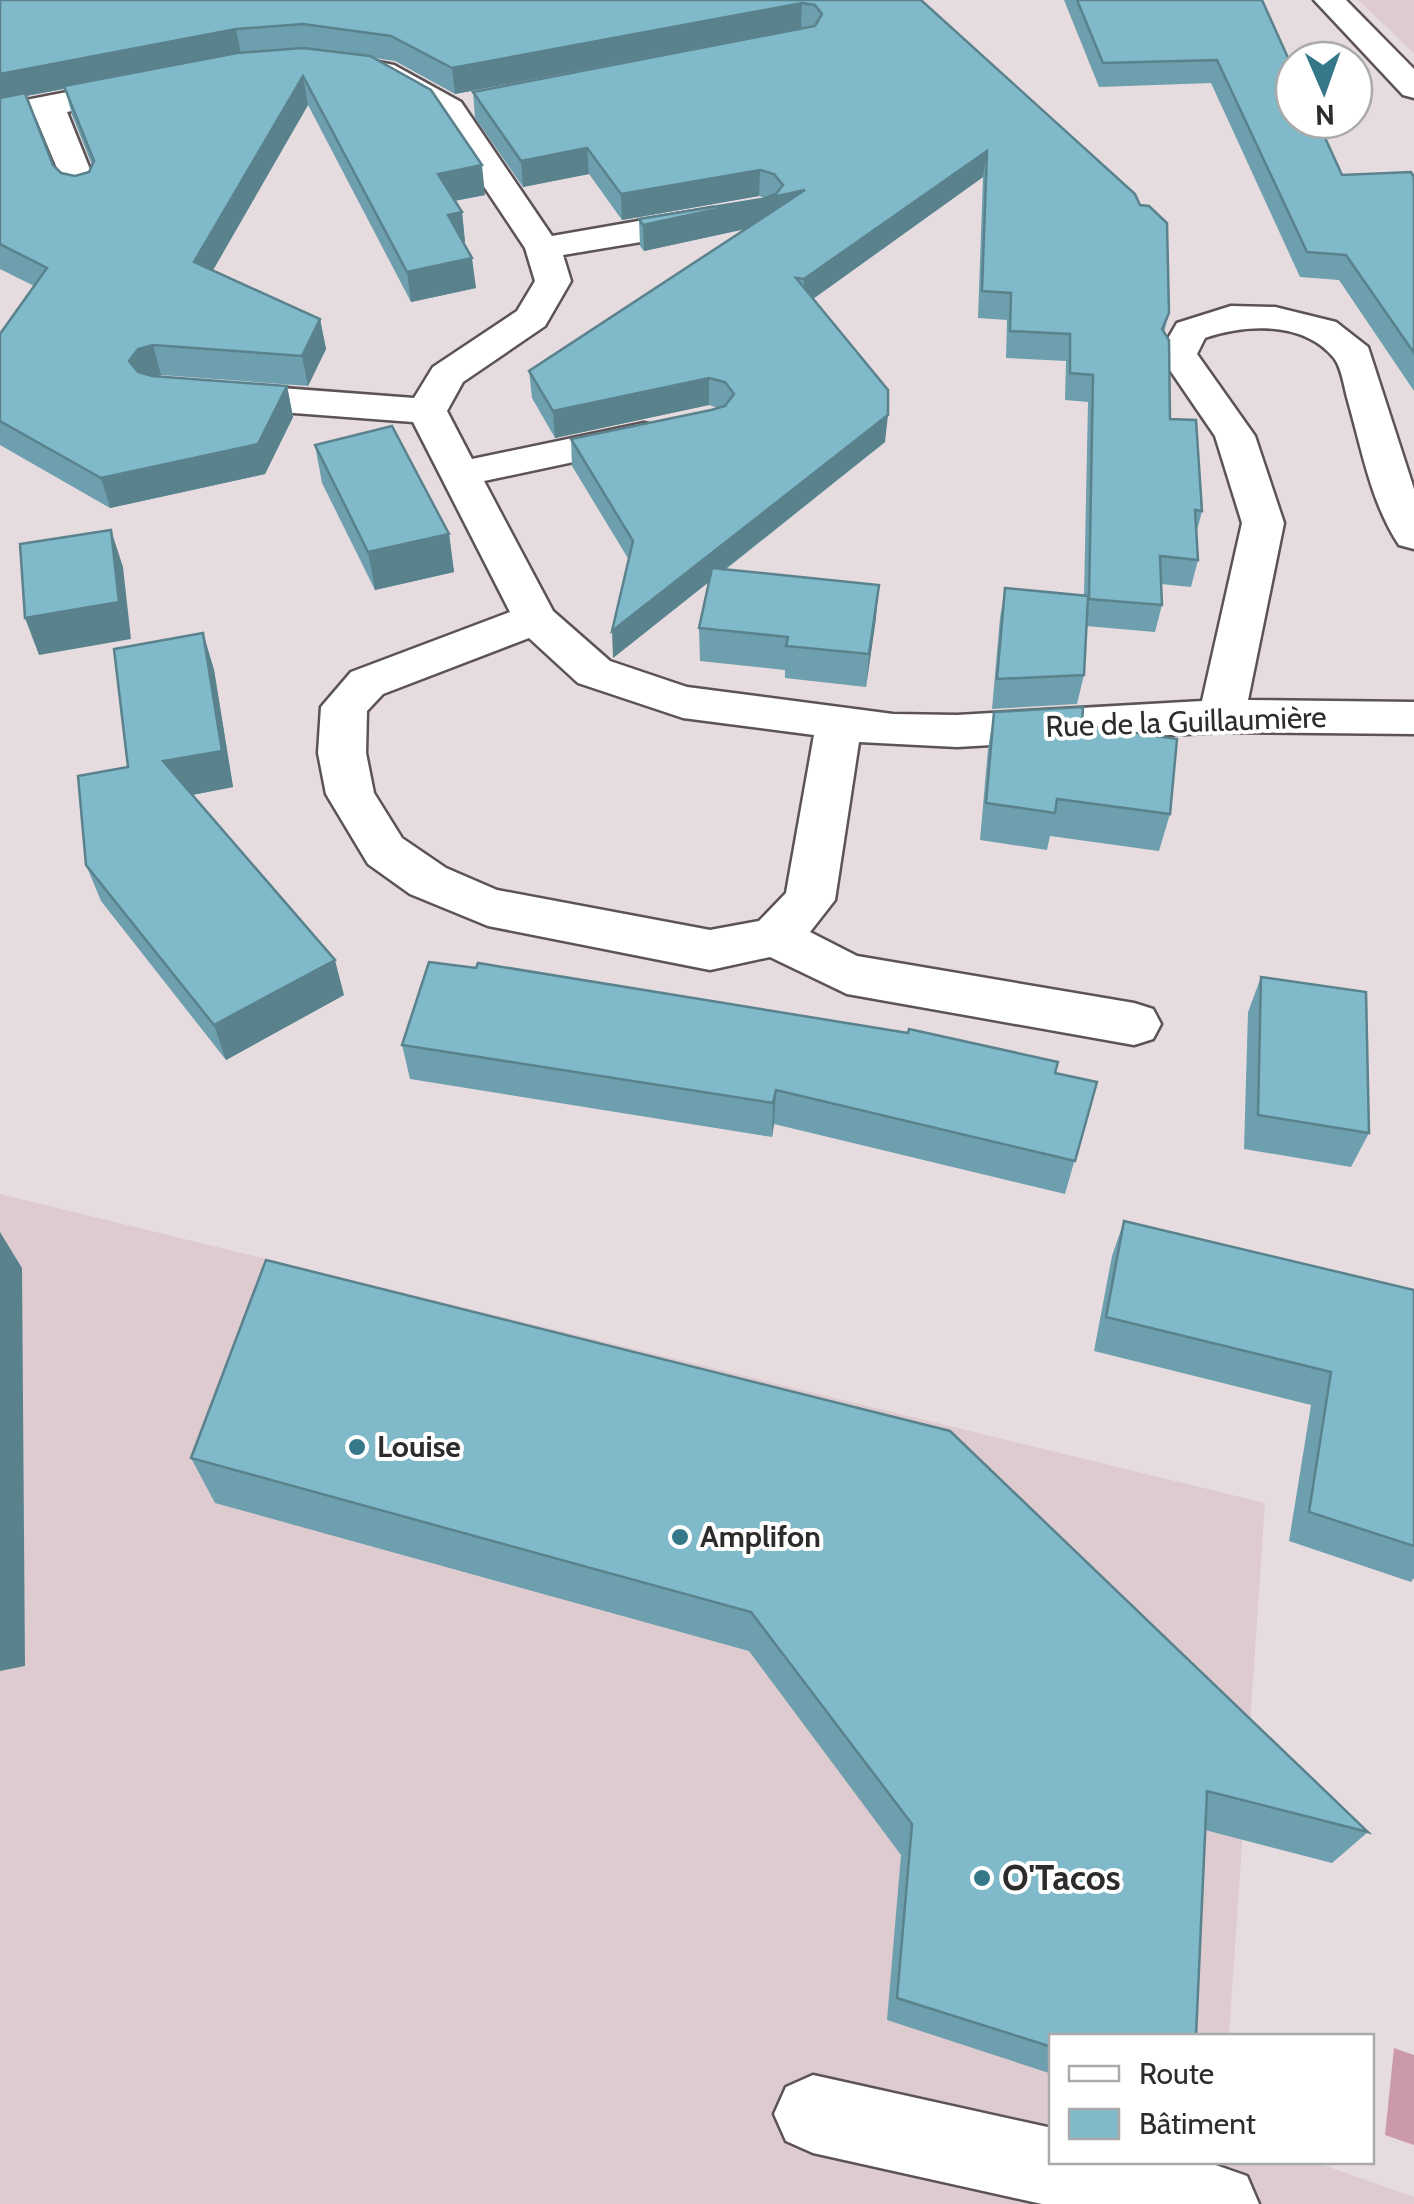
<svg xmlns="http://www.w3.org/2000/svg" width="1414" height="2204" viewBox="0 0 1414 2204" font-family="Cabin,sans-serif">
  <rect width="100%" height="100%" fill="#e6dcdf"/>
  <g fill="#ddcbd0">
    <path d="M 1359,0 L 1414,0 L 1414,53 L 1358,0 Z"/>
    <path d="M 0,1194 L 1265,1503 L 1229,2036 L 1052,2036 L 1052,2162 L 1315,2162 L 1414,2197 L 1414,2204 L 0,2204 Z"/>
  </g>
  <path fill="#cb99aa" d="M 1394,2048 L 1414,2055 L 1414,2145 L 1385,2135 Z"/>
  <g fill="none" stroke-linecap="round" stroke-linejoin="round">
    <g stroke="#5c5356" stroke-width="5">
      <g id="minor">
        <path d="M 1314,0 L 1346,0 L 1414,69 L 1414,98 L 1403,95 Z"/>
        <path d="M 373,61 L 394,65 L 461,102 L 552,236 L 713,208 L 725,212 L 731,219 L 725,226 L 713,230 L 563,255 L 571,281 L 545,326 L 463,382 L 447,411 L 472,459 L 644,423 L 658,426 L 664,435 L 658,444 L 484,481 L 553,611 L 610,661 L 687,687 L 893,714 L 957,715 L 1202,701 L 1242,523 L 1215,436 L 1159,354 L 1177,323 L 1231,306 L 1275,307 L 1336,322 L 1368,347 L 1414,489 L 1414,549 L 1399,545 C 1371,503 1362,450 1348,401 C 1344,388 1342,368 1334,358 C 1303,321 1246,324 1205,338 L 1197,354 L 1255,436 L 1284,523 L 1248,700 L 1414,702 L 1414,734 L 1222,732 L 957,747 L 859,742 L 835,900 L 810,932 L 857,956 L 1134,1003 L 1153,1009 L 1161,1024 L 1153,1039 L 1134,1045 L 847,994 L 770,957 L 710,970 L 488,926 L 410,894 L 368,864 L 326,794 L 318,753 L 321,707 L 351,672 L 510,612 L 413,422 L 216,407 L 202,403 L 196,395 L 202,387 L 216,383 L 414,398 L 433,367 L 517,311 L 535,281 L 525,248 L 437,116 L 375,81 L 362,78 L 357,71 L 362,64 ZM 529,638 L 578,683 L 683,718 L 814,735 L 786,893 L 759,921 L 710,930 L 497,890 L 446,868 L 402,838 L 374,793 L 366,753 L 367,711 L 383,694 Z"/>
        <path d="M 139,78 L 150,81 L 155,88 L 150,95 L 67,112 L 99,192 L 94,199 L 82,202 L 70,199 L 36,118 L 0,125 L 0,105 Z"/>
        <path d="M 813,2075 L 1052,2128 L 1052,2162 L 1207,2162 L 1247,2176 L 1259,2204 L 1042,2204 L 813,2153 L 786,2141 L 774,2114 L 786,2087 Z"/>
      </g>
    </g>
    <use href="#minor" fill="#fff" fill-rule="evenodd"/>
  </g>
  <g fill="#6e9fae" fill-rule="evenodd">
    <path d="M 0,0 L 921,0 L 1169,313 L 1164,333 L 1170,419 L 1202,511 L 1197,531 L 1198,560 L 1191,587 L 1161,584 L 1162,605 L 1155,632 L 1086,626 L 1084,675 L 1077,704 L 992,709 L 1000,618 L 1005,588 L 1084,595 L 1088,402 L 1065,400 L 1066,361 L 1006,358 L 1007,320 L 978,318 L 983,177 L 813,299 L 885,442 L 725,570 L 876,618 L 866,687 L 785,678 L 785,670 L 700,661 L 699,628 L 709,582 L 613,658 L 629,560 L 572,466 L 571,439 L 718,408 L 709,405 L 555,438 L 532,398 L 529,371 L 746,229 L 644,251 L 640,246 L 639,219 L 765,198 L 759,196 L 622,220 L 589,174 L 523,187 L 475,118 L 473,92 L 801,28 L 455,94 L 395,61 L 374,58 L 485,195 L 455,201 L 462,212 L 465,242 L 463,242 L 476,288 L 411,302 L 308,105 L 213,270 L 320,319 L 326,349 L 308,386 L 161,375 L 156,377 L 287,386 L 293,417 L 265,474 L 110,508 L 0,445 L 0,334 L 34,286 L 0,269 ZM 65,89 L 72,115 L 92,165 L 89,172 L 75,176 L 61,173 L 53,165 L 26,96 Z"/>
    <path d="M 1064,0 L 1262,0 L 1342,175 L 1414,177 L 1414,391 L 1339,280 L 1300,277 L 1211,83 L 1099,87 Z"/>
    <path d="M 315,445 L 449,534 L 454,572 L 375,590 L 322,483 Z"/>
    <path d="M 203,633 L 214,670 L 233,787 L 192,795 L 344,995 L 226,1060 L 101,901 L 86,865 L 128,767 Z"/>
    <path d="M 994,712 L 1082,725 L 1170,814 L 1159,851 L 1050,836 L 1047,850 L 980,840 L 988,749 Z"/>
    <path d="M 1261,977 L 1369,1133 L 1351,1167 L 1244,1149 L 1248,1012 Z"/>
    <path d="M 402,1045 L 1055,1073 L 1097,1082 L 1065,1194 L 774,1124 L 772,1137 L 410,1079 Z"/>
    <path d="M 1124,1221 L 1414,1290 L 1414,1578 L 1411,1582 L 1289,1541 L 1311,1405 L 1094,1351 L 1112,1256 Z"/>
    <path d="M 266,1260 L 1368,1832 L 1332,1863 L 1205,1830 L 1052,2036 L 1052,2074 L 887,2020 L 901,1855 L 749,1651 L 215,1503 L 191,1458 Z"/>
  </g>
  <g fill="#5a828d">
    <path d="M 802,3 L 801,28 L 455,94 L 452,68 Z"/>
    <path d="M 236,29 L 241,54 L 0,101 L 0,74 Z"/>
    <path d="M 303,76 L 308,105 L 201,291 L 194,262 Z"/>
    <path d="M 587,148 L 589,174 L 523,187 L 521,161 Z"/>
    <path d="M 987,151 L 983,177 L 803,306 L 804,279 Z"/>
    <path d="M 482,165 L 485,195 L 442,203 L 438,174 Z"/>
    <path d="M 760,170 L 759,196 L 622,220 L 621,194 Z"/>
    <path d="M 805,190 L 804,216 L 644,251 L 643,225 Z"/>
    <path d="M 462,212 L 465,242 L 451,245 L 448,215 Z"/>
    <path d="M 472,258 L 476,288 L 411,302 L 407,272 Z"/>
    <path d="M 320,319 L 326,349 L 308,386 L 302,356 Z"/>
    <path d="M 153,345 L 161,375 L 146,379 L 137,391 L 129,361 L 138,349 Z"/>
    <path d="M 709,378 L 709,405 L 555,438 L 553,411 Z"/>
    <path d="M 287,386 L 293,417 L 265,474 L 110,508 L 101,478 Z"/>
    <path d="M 888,415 L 885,442 L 613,658 L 612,631 Z"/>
    <path d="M 111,530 L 123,567 L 131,639 L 39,655 L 25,618 Z"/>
    <path d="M 449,534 L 454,572 L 375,590 L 368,552 Z"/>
    <path d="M 879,585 L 876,618 L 866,687 L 869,654 Z"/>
    <path d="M 203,633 L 214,670 L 233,787 L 176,798 L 163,761 Z"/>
    <path d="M 335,960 L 344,995 L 226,1060 L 214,1025 Z"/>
    <path d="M 776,1090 L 774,1124 L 772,1137 L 773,1103 Z"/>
    <path d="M 0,1232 L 22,1268 L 25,1666 L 0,1671 Z"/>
  </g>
  <g fill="#80b9ca" stroke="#5a828d" stroke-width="2.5">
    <path d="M 0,0 L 921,0 L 1135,194 L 1140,205 L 1149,206 L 1167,223 L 1169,313 L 1162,329 L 1169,340 L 1170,419 L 1196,420 L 1202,511 L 1195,510 L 1198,560 L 1160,556 L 1162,605 L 1089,599 L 1093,375 L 1070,373 L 1070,334 L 1010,331 L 1011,293 L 982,291 L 987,151 L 804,279 L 796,278 L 888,390 L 888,415 L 612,631 L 633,541 L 571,439 L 711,410 L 725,406 L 734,394 L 725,382 L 709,378 L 553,411 L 529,371 L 805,190 L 643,225 L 639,219 L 762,199 L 776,194 L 783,185 L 774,174 L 760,170 L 621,194 L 587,148 L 521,161 L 473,92 L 815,26 L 822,14 L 815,5 L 802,3 L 452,68 L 391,36 L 303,24 L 236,29 L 0,74 Z"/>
    <path d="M 1077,0 L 1262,0 L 1294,71 L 1294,120 L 1317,120 L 1342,175 L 1411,172 L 1414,177 L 1414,353 L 1346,255 L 1307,252 L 1217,60 L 1103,63 Z"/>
    <path d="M 303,48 L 370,56 L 431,90 L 482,165 L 438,174 L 462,212 L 448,215 L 472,258 L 407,272 L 303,76 L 194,262 L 320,319 L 302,356 L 153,345 L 138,349 L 129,361 L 138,372 L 152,376 L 287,386 L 258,444 L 101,478 L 0,421 L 0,334 L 47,268 L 0,244 L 0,98 L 25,93 L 53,165 L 61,173 L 75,176 L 89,172 L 94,161 L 64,86 L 237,53 Z"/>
    <path d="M 392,426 L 449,534 L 368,552 L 315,445 Z"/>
    <path d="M 111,530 L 119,602 L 25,618 L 20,544 Z"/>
    <path d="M 712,568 L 879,585 L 869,654 L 786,646 L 788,637 L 699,628 Z"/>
    <path d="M 1005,588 L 1088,596 L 1084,675 L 997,679 Z"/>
    <path d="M 203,633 L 222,751 L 163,761 L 335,960 L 214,1025 L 86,865 L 78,776 L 128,767 L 114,649 Z"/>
    <path d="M 1083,707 L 1082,725 L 1177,739 L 1170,814 L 1057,799 L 1055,813 L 986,803 L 994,712 Z"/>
    <path d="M 429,962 L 476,968 L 478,963 L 908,1033 L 909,1029 L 1058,1062 L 1055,1073 L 1097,1082 L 1075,1161 L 776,1090 L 773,1103 L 402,1045 Z"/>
    <path d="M 1261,977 L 1366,992 L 1369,1133 L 1258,1115 Z"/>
    <path d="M 1124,1221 L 1414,1290 L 1414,1546 L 1309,1512 L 1331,1372 L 1106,1317 Z"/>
    <path d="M 266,1260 L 950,1431 L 1368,1832 L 1207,1791 L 1196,2036 L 1052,2036 L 1052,2047 L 897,1998 L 912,1824 L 751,1612 L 191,1458 Z"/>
  </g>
  <g fill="#36788a" stroke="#fff" stroke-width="4">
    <circle cx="357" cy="1447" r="10"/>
    <circle cx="680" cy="1537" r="10"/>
    <circle cx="982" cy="1878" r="10"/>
  </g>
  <g text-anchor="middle" stroke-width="8" stroke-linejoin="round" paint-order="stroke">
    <g font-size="30" fill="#2e2b2c" stroke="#fff">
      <text transform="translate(1186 722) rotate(-2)" y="10">Rue de la Guillaumière</text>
    </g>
    <g font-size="30" font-weight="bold" fill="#2e2b2c" stroke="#fff" text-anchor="start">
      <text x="377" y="1457">Louise</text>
      <text x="700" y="1547">Amplifon</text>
    </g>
    <g font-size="35" font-weight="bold" fill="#2e2b2c" stroke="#fff" text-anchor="start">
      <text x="1002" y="1890">O'Tacos</text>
    </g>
  </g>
  <rect x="1049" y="2034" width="325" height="130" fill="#ffffff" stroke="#abaaab" stroke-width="2.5"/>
  <rect x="1069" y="2066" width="50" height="15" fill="#ffffff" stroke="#abaaab" stroke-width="2.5"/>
  <text x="1139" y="2084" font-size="30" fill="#2e2b2c">Route</text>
  <rect x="1069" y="2109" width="50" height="30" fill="#80b9ca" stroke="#abaaab" stroke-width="2.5"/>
  <text x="1139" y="2134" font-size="30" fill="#2e2b2c">Bâtiment</text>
  <g transform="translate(1324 90) rotate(178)"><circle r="48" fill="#ffffff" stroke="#abaaab" stroke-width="2.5"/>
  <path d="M0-8L18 38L0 25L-18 38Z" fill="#36788a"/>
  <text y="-15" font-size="28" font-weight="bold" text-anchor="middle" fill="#2e2b2c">N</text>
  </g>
</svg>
